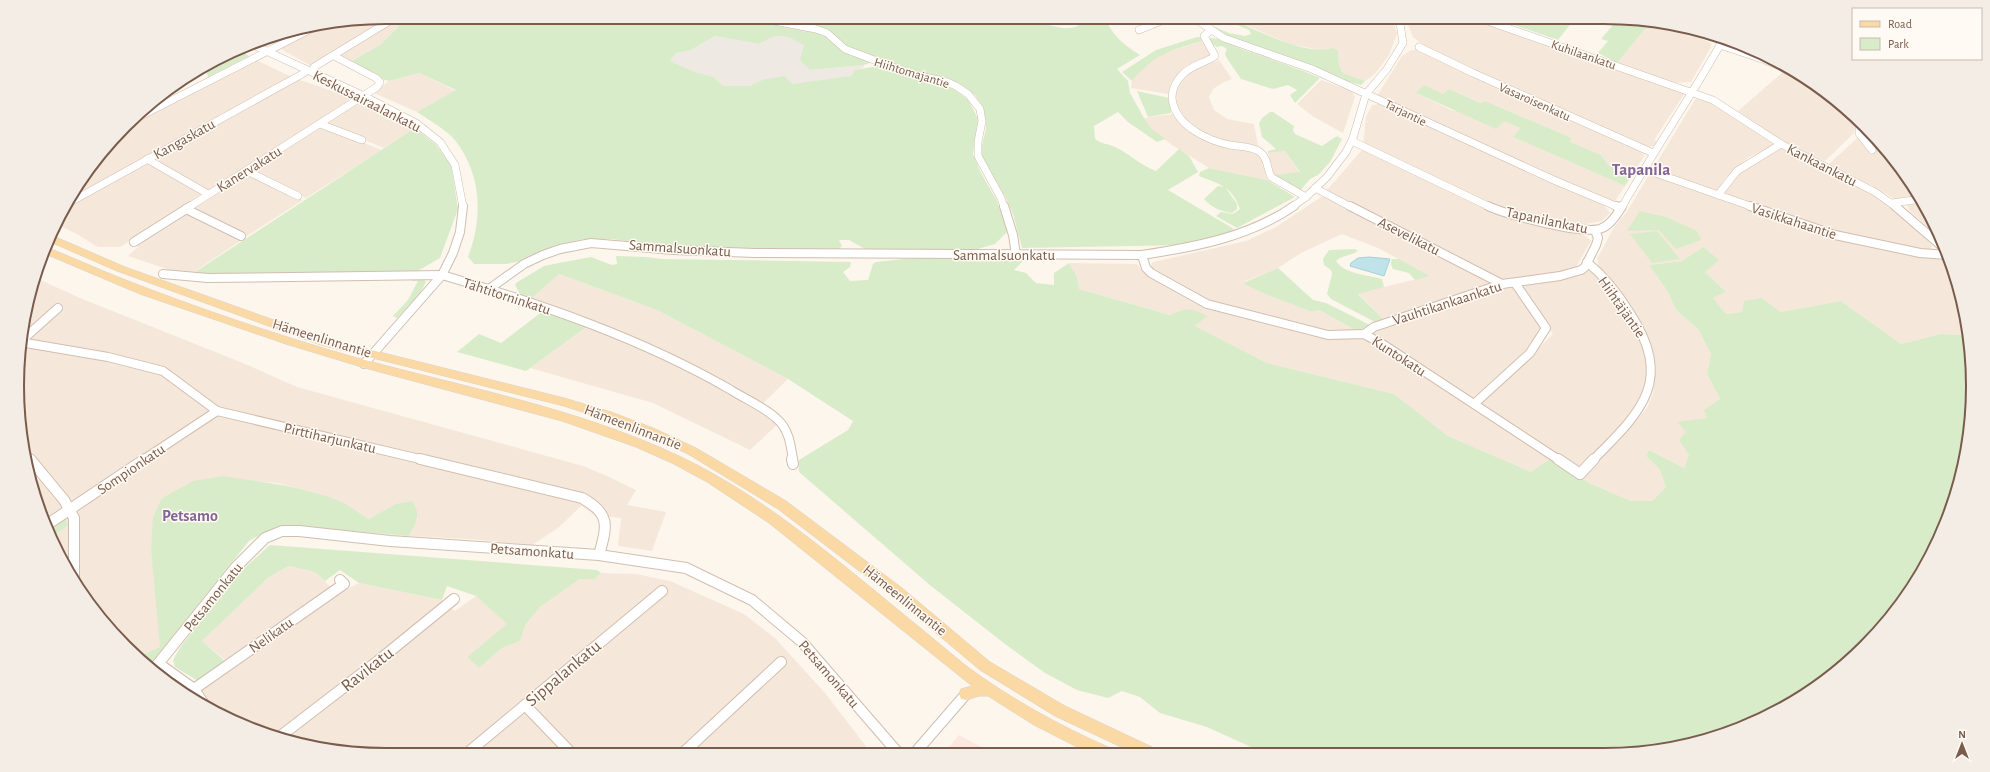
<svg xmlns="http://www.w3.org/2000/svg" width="1990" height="772" viewBox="0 0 1990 772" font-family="'Alegreya Sans',sans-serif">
  <rect width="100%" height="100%" fill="#fdf6ec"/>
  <g fill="#f5e8da">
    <path d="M 386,17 L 392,17 L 311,66 L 279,48 L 320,28 Z"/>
    <path d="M 1227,17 L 1294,17 L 1307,20 L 1392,17 L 1397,34 L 1389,55 L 1375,74 L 1365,81 L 1343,73 L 1339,65 L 1338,51 L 1325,51 L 1290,44 Z"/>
    <path d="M 1405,17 L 1470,17 L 1683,91 L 1685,93 L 1654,140 L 1657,141 L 1654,146 L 1643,147 L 1429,50 L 1413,37 Z"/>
    <path d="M 388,23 L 399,26 L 380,45 L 350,62 L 341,57 L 345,51 Z"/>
    <path d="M 1650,23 L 1672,26 L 1711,43 L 1711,47 L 1691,82 L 1674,83 L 1617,63 Z"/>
    <path d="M 1202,41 L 1210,54 L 1210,57 L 1189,65 L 1179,73 L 1171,83 L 1168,94 L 1131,88 L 1132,81 L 1144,67 L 1162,54 Z"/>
    <path d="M 1411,50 L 1416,50 L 1479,78 L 1640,151 L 1645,156 L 1643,158 L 1632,175 L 1608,165 L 1601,155 L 1569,142 L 1572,138 L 1485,101 L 1482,103 L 1449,89 L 1443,94 L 1424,86 L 1416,93 L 1451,110 L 1504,121 L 1520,128 L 1513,137 L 1625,186 L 1615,201 L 1609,202 L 1377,96 L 1402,56 Z"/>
    <path d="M 254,59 L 292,77 L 67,201 L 130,124 Z"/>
    <path d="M 1219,60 L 1232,79 L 1222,83 L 1213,89 L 1209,97 L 1214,110 L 1227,119 L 1254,124 L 1258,146 L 1227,141 L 1207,134 L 1191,124 L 1177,108 L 1174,95 L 1179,83 L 1193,70 Z"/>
    <path d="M 1784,71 L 1814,84 L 1829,93 L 1857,120 L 1854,133 L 1825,161 L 1795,148 L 1738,111 Z"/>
    <path d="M 419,73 L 456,91 L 417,112 L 374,93 L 389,81 Z"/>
    <path d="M 297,79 L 355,99 L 211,191 L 205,191 L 151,159 Z"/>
    <path d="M 1321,80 L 1352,91 L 1355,97 L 1343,133 L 1314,117 L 1297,104 Z"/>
    <path d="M 1696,98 L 1716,105 L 1776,145 L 1749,157 L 1737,167 L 1726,177 L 1716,193 L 1653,169 Z"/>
    <path d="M 360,102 L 415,128 L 384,148 L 326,124 L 327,121 Z"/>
    <path d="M 1379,104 L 1602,203 L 1610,213 L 1602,221 L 1586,224 L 1571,224 L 1554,222 L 1498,208 L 1363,145 L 1366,117 L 1372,105 Z"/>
    <path d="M 1173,114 L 1184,126 L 1202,137 L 1254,151 L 1261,157 L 1267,180 L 1209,168 L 1172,145 L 1152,129 L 1144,118 Z"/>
    <path d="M 1863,126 L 1882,143 L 1921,198 L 1899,201 L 1893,198 L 1873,186 L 1829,164 L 1863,133 Z"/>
    <path d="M 323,127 L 382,150 L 306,198 L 251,172 L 252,169 L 318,128 Z"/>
    <path d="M 1782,148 L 1880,198 L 1917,228 L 1932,245 L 1931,250 L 1929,252 L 1855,238 L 1721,195 L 1733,178 L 1756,160 Z"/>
    <path d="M 1362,150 L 1502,215 L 1569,231 L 1587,237 L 1591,241 L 1575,269 L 1555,274 L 1498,281 L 1327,194 L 1327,190 Z"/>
    <path d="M 1285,151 L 1300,173 L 1273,175 L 1268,153 Z"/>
    <path d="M 147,161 L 203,193 L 201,196 L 120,247 L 98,247 L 75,233 L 56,224 L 64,208 Z"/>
    <path d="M 246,173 L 303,200 L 247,236 L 190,210 Z"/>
    <path d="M 1649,175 L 1653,175 L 1843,240 L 1882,250 L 1950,260 L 1953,268 L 1969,335 L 1940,334 L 1901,344 L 1841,301 L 1780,312 L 1742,312 L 1726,314 L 1713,298 L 1726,292 L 1705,272 L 1703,247 L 1682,261 L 1649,265 L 1668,292 L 1676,310 L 1698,329 L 1711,354 L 1707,374 L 1720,399 L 1705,410 L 1707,417 L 1686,433 L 1689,455 L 1684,468 L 1649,450 L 1646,456 L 1660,470 L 1666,487 L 1652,501 L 1631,501 L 1589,483 L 1582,478 L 1636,421 L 1647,408 L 1653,394 L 1656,367 L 1648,338 L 1627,303 L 1598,265 L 1597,259 L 1613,229 L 1628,210 Z"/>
    <path d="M 1321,197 L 1326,197 L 1494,284 L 1384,320 L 1358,293 L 1430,276 L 1378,248 L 1342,234 L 1301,253 L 1278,268 L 1243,282 L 1265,294 L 1312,312 L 1319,310 L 1357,331 L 1324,332 L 1209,303 L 1152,270 L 1151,264 L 1153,262 L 1246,241 L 1276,227 Z"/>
    <path d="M 1924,203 L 1941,239 L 1909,210 L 1907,205 Z"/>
    <path d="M 186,211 L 243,239 L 191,274 L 170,270 L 128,256 L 137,248 L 140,240 Z"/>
    <path d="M 1069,263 L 1137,264 L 1146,275 L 1209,309 L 1315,337 L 1368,339 L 1551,458 L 1531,472 L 1448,436 L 1394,394 L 1267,363 L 1195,326 L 1181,310 L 1170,315 L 1079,289 L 1077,277 Z"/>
    <path d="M 1596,270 L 1643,338 L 1649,366 L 1645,393 L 1632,415 L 1579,469 L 1481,404 L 1553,334 L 1518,286 Z"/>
    <path d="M 559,274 L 657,310 L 788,379 L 757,409 L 778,424 L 750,450 L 653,403 L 530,368 L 594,322 L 529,301 Z"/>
    <path d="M 34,277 L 80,298 L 243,363 L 297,387 L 583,466 L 607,476 L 636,490 L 627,505 L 666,512 L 652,551 L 618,546 L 621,518 L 595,515 L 581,506 L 558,528 L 532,545 L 470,539 L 409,536 L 418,518 L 396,505 L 369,519 L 339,501 L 313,492 L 277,483 L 255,481 L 160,648 L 140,656 L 79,591 L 51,538 L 67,525 L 61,512 L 44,523 L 32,484 L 49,474 L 31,451 L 24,447 L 20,338 Z"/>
    <path d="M 1509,286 L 1514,286 L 1542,328 L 1522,355 L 1472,398 L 1371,334 L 1406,320 Z"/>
    <path d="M 289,566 L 315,572 L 338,594 L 359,583 L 442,600 L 455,611 L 476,596 L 508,624 L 467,657 L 479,668 L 502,648 L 520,641 L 526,624 L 540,607 L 580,579 L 595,579 L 601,573 L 636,574 L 670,581 L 744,614 L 775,638 L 825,693 L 872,754 L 386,755 L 290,742 L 223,717 L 184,693 L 226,661 L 202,641 L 269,577 Z"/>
  </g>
  <path fill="#fde8e0" d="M 959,735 L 993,753 L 943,754 Z"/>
  <path fill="#efe9e4" d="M 715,36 L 759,44 L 775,36 L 788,37 L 805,45 L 810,70 L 864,65 L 863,68 L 855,70 L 851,76 L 823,81 L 792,84 L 762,80 L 749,86 L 723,86 L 714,77 L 695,72 L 670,61 L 676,53 L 693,49 Z"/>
  <g fill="#d8ecc9">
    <path d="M 399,17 L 705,17 L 732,22 L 758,21 L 815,30 L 872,62 L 864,65 L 810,70 L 800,60 L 804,45 L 788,37 L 775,36 L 759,44 L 715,36 L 691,50 L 676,53 L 670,61 L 695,72 L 714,77 L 723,86 L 749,86 L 762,80 L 785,76 L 792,84 L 851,76 L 855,70 L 878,66 L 956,90 L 969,101 L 978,119 L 973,154 L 981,173 L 997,201 L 1008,231 L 995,244 L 974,250 L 865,249 L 849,240 L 839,240 L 842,246 L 836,251 L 675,248 L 612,239 L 584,239 L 555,245 L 521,261 L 507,264 L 474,264 L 468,257 C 483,218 482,173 454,139 C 445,129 429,120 417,112 L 456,90 L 419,73 L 389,81 L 379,78 L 350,62 L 380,45 L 399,26 L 388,23 Z"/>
    <path d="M 719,17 C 818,17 917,16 1017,17 C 1038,17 1069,40 1085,20 L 1095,20 L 1091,17 L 1118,17 L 1108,24 C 1116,39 1126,46 1140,55 L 1117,69 L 1128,81 L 1130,93 L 1144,118 L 1152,129 L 1165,139 L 1157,142 L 1128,122 L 1118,112 L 1094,126 L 1095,139 C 1103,145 1107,143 1115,147 C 1130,154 1138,164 1156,171 L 1179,149 L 1189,156 L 1198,172 L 1168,190 L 1234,229 L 1223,236 L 1187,245 L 1022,248 L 1013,214 L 1005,196 L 983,163 L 980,153 L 986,129 L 985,115 L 981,104 L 975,95 L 962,86 L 913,73 L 847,48 L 799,22 L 781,19 Z"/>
    <path d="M 1219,17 L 1227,17 C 1252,28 1307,57 1333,48 L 1338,51 L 1339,65 L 1343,73 L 1365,81 L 1361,85 L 1338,79 L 1225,36 L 1213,26 L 1229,33 L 1245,36 L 1251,34 L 1249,30 Z"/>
    <path d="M 1491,17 L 1576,17 L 1558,40 Z"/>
    <path d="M 1618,19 L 1650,23 L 1617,63 L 1598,53 L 1608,41 L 1601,39 Z"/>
    <path d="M 300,31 L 272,44 L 261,39 Z"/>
    <path d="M 1197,37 L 1200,37 L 1202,41 C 1169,51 1155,54 1132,81 L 1122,72 L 1156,50 Z"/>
    <path d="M 1210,38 C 1222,38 1233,46 1244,50 C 1270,59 1295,67 1320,78 L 1295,103 L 1290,95 L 1297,90 L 1288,85 L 1273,89 L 1241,79 L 1228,60 L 1225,54 L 1227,49 L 1222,46 L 1217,47 L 1211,43 Z"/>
    <path d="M 238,50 L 249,56 L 208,77 L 205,66 L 203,66 Z"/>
    <path d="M 1424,85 L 1443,94 L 1449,89 L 1481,103 L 1485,101 L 1572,138 L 1570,142 L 1601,155 L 1608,165 L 1632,175 L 1625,186 L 1513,137 L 1520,128 L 1504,121 L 1496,129 L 1416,93 Z"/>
    <path d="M 1137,91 L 1169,98 L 1171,113 L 1148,117 Z"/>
    <path d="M 1270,112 L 1273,112 L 1294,126 L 1293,130 L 1295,134 L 1322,146 L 1337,136 L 1342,139 L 1330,162 L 1318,175 L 1310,179 L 1300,191 L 1273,175 L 1300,172 L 1285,151 L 1268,153 L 1268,151 L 1276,149 L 1262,137 L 1259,123 L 1262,118 Z"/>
    <path d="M 415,128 L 436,145 L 451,165 L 458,209 L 440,258 L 416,272 L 192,274 Z"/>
    <path d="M 1209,168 L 1267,180 L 1295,197 L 1237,228 L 1216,216 L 1221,212 L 1233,214 L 1240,209 C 1232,186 1219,184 1199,176 L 1200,172 Z"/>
    <path d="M 1218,186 L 1225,187 L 1237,204 L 1237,209 L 1232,213 C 1220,211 1212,208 1204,199 Z"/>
    <path d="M 1640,211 L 1666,217 L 1697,231 L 1701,240 L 1676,249 L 1659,230 L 1627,231 Z"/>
    <path d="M 1657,231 L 1680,259 L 1652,263 L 1630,234 Z"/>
    <path d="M 1703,247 L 1719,260 L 1705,272 L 1726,292 L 1713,298 L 1726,314 L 1742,312 L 1744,301 L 1762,298 L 1780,312 L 1841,301 L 1901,344 L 1940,334 L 1969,335 L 1972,410 L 1960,482 L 1911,591 L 1847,663 L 1767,717 L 1652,752 L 1264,753 L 1207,727 L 1160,713 L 1140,697 L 1122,691 L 1108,698 L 1077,690 L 1045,673 L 1005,644 L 931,586 L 799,472 L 799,460 L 848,430 L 853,421 L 788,379 L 657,310 L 559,274 L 529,301 L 523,299 L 515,285 L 516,283 L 544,266 L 564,262 L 591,257 L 612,265 L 617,264 L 616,256 L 646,257 L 662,259 L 851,262 L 850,267 L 843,272 L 850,281 L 868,280 L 873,264 L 876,262 L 914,258 L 1025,259 L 1014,270 L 1026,273 L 1036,283 L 1054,285 L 1054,273 L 1069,263 L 1077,277 L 1079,289 L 1170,315 C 1186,307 1192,308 1207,316 L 1195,326 L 1267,363 L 1394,394 L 1448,436 L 1531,472 L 1551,458 L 1589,483 L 1631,501 L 1652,501 L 1666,487 L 1660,470 L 1646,456 L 1649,450 L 1684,468 L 1689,455 L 1679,440 L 1686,432 L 1677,422 L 1707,418 L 1704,410 L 1720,399 L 1707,374 L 1711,354 L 1698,329 L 1676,310 L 1668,292 L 1649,265 L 1682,261 Z"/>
    <path d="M 1355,249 L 1358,251 C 1351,256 1342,255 1336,261 C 1344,274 1368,275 1382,279 L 1384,287 L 1358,294 L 1384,320 L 1377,323 L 1331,299 L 1327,294 L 1332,274 L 1331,270 L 1324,265 L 1323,259 L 1329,250 Z"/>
    <path d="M 1392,259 L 1399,259 L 1430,276 L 1415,280 L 1409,273 L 1393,269 L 1391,264 Z"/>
    <path d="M 1278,268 L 1313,300 L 1326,303 L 1370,325 L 1357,331 L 1319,310 L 1312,312 L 1265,294 L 1243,283 Z"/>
    <path d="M 413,278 L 423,278 L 426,282 L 420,293 L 397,318 L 393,316 L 408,300 L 418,281 L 412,281 Z"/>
    <path d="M 543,311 L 588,326 L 526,371 L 457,352 L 479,334 L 501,343 Z"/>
    <path d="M 223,476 C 262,482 301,486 337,500 C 348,504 358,513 369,519 L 396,504 L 412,501 C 422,516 416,522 409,536 L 285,525 L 267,531 L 249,541 L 149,666 L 140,656 L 160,647 L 151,547 L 153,517 L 162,498 L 193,481 Z"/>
    <path d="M 65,519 L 68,525 L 51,538 L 46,529 L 59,520 Z"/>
    <path d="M 270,545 L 597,570 L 601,573 L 595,579 L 580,579 L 540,607 L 526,624 L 520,641 L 502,648 L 479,668 L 467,657 L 507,624 L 476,596 L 447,586 L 442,600 L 359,583 L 340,570 L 325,581 L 315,572 L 289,566 L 269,577 L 202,641 L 226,662 L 198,681 L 175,667 L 173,660 L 181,646 L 239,573 Z"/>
  </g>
  <path fill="#bfe3e8" stroke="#a5d3da" d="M 1369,257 L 1390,259 L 1384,276 L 1350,266 L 1351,263 L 1358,258 Z"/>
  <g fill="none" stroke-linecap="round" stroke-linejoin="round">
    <g stroke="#d1beb0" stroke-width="8">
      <g id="minor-far2">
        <path d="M 713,17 L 774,21 L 816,29 L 827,33 L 845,49 L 911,74 L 947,82 L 956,86 L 968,94 L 980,109 L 982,121 L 978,142 L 978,156 L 1001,198 L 1004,207"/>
        <path d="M 1192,17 L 1224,38 L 1312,69 L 1556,181 L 1618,207"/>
        <path d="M 1305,17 L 1327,17"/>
        <path d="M 1476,17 L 1713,100 L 1781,144 L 1875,192 L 1896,207"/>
        <path d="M 1139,30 L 1171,17"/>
        <path d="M 1211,30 L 1204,36 L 1215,56 C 1205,63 1192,65 1183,74 C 1175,82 1170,93 1173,104 C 1179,127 1209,141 1230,145 C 1240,147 1252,146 1260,152 C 1268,158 1267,169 1271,177 L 1306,197"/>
        <path d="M 251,44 L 364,96 L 416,123 L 440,142 L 455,165 L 463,207"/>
        <path d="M 1720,45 L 1765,60 L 1798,74"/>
        <path d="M 1419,47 L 1473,73 L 1653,153"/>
        <path d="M 314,67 L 396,17"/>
        <path d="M 133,120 L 311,29"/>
        <path d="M 1859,122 L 1859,133 L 1872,150"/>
        <path d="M 320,124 L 362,140"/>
        <path d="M 1352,141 L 1490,207"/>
        <path d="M 147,159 L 208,194"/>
        <path d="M 1644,169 L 1753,207"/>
        <path d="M 247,171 L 298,196"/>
        <path d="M 1315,188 L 1351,207"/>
        <path d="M 1718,195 L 1737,171 L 1781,144"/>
        <path d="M 1892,203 L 1922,199"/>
        <path d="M 65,205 L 304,73"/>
        <path d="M 189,207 L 377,87 L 380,82 L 376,78 L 334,56"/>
        <path d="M 1292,207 L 1306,197 L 1327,177 L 1346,152 L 1353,138 L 1366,94 L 1387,69 L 1403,43 L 1399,17"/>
        <path d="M 1622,207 C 1653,152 1689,100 1720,45 L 1722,38"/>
      </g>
    </g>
    <g stroke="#d1beb0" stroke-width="10">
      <g id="minor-far1">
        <path d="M 1004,206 L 1013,235 L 1016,255"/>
        <path d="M 1350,206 L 1502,284"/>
        <path d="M 1488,206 C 1505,214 1586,236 1602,228 C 1610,225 1618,213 1622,206"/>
        <path d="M 1616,206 L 1621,208"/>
        <path d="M 1750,206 L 1835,235 L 1920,253 L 1948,255"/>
        <path d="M 1895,206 L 1945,249"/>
        <path d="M 186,209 L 241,236"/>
        <path d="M 134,242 L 191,206"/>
        <path d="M 1142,255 L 1146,268 L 1151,273 L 1207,304 L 1328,335 L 1364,334 L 1384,345 L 1559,460"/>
        <path d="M 1587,262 C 1604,276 1619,295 1630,313 C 1674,381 1642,411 1593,460"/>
        <path d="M 163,274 L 208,278 L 442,275 C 541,304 641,338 731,390 C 745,399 766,408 777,419 C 789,429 791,446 793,460"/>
        <path d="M 489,289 L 524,264 L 543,255 L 560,249 L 591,243 L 674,250 L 755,253 L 1142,255 C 1195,247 1249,237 1294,206"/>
        <path d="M 1364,334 L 1374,327 L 1502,284 L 1560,276 L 1581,270 L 1585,267 L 1596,245 L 1598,238 L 1595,230"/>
        <path d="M 20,342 L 108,357 L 163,371 L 217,411 L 424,460"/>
        <path d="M 20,342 L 58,308"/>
        <path d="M 364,364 L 442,275 L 453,253 L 460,232 L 463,206"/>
        <path d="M 1474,404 L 1530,353 L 1546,328 L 1515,283"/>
        <path d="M 24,452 L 31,460"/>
        <path d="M 143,460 L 217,411"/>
      </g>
    </g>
    <g stroke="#d1beb0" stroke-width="12">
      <g id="minor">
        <path d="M 30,459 L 64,500 L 74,518 L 74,582"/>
        <path d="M 420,459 L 582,498 C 611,514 607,526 599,555"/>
        <path d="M 792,459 L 793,464"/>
        <path d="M 1558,459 L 1580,474 L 1594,459"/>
        <path d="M 45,526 L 145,459"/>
        <path d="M 159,664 L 194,689 L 205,706"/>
        <path d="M 153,670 L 236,567 L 265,538 L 282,531 L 299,531 L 390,541 L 599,555 L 686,568 L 752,600 L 802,642 L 899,754"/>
        <path d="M 194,689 L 344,584 L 340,580"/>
        <path d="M 525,705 L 573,755"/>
        <path d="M 278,738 L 378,661 L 454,599"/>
        <path d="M 682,754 L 781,662"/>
        <path d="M 914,754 L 966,694"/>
        <path d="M 465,755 L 662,591"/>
      </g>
    </g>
    <g stroke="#dad1cd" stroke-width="1">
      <g id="major">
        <path d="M 51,235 L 125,267 L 327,339 L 564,398 L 611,412 L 653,428 L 696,448 L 786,501 L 902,588 L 990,662 L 1065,706 L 1154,748 L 1156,753 L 1134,753 L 1055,716 L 980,670 L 892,596 L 778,509 L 688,454 L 645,434 L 604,419 L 564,406 L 321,345 L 117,271 L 48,241 Z"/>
        <path d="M 46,247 C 72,257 97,269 123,279 C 197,308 274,334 350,356 C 461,387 576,407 681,457 C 771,500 847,569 924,631 C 938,642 951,654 965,665 C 1009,698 1060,726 1110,748 L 1112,753 L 1089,753 L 1083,750 L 1034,725 L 988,696 L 979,696 L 966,700 L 961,699 L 959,694 L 961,689 L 972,686 L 769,523 L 707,482 L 674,464 L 636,447 L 562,421 L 365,368 L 286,344 L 140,294 L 43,253 Z"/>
      </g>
    </g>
    <use href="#minor-far2" stroke="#fff" stroke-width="7"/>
    <use href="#minor-far1" stroke="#fff" stroke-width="8"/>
    <use href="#minor" stroke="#fff" stroke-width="10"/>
    <use href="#major" fill="#fbd9a5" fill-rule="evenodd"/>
  </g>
  <g text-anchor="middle" stroke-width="3" stroke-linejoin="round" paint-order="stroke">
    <g font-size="13" fill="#7a5c4d" stroke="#fffaf3">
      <text transform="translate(1584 54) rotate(19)" y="5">Kuhilaankatu</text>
      <text transform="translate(912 72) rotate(17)" y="5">Hiihtomajantie</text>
      <text transform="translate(1535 101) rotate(24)" y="5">Vasaroisenkatu</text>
      <text transform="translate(1406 112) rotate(26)" y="5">Tarjantie</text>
    </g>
    <g font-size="15" fill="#7a5c4d" stroke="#fffaf3">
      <text transform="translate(367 101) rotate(27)" y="5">Keskussairaalankatu</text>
      <text transform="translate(184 139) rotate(-29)" y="5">Kangaskatu</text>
      <text transform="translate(1822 165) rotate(27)" y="5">Kankaankatu</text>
      <text transform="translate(249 169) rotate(-32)" y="5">Kanervakatu</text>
      <text transform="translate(1547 220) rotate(12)" y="5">Tapanilankatu</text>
      <text transform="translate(1794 221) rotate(18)" y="5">Vasikkahaantie</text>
      <text transform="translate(1409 236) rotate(27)" y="5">Asevelikatu</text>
      <text transform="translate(680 248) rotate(4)" y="5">Sammalsuonkatu</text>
      <text x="1004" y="260">Sammalsuonkatu</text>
      <text transform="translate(507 296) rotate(18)" y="5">Tähtitorninkatu</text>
      <text transform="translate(1447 303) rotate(-18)" y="5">Vauhtikankaankatu</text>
      <text transform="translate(1622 307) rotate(55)" y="5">Hiihtäjäntie</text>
      <text transform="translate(322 338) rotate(17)" y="5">Hämeenlinnantie</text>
      <text transform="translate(1399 356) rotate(33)" y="5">Kuntokatu</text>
      <text transform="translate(633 427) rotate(21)" y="5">Hämeenlinnantie</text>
      <text transform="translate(330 438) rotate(13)" y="5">Pirttiharjunkatu</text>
      <text transform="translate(131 469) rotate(-34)" y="5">Sompionkatu</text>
      <text transform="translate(532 551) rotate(4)" y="5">Petsamonkatu</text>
      <text transform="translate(213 597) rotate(-51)" y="5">Petsamonkatu</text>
      <text transform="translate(905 600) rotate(39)" y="5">Hämeenlinnantie</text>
      <text transform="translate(271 635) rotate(-35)" y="5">Nelikatu</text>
      <text transform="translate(829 674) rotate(49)" y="5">Petsamonkatu</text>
    </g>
    <g font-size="16" font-weight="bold" fill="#846695" stroke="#fffaf3">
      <text x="190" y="521">Petsamo</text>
    </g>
    <g font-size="17" font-weight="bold" fill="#846695" stroke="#fffaf3">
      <text x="1641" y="175">Tapanila</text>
    </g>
    <g font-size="18" fill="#7a5c4d" stroke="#fffaf3">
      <text transform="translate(367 669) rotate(-38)" y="6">Ravikatu</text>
      <text transform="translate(563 673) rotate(-40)" y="6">Sippalankatu</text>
    </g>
  </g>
  <path d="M0 0H1990V772H0ZM386 24H1604A362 362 0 0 1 1966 386V386A362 362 0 0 1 1604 748H386A362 362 0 0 1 24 386V386A362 362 0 0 1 386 24Z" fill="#f4ede6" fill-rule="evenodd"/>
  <path fill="none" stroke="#7a5c4d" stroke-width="2" d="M386 24H1604A362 362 0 0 1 1966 386V386A362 362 0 0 1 1604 748H386A362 362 0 0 1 24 386V386A362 362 0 0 1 386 24Z"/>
  <rect x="1852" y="8" width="130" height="52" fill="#fffaf3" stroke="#cabbb1"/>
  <rect x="1860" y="21" width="20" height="6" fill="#fbd9a5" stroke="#cabbb1"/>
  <text x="1888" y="28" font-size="12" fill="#7a5c4d">Road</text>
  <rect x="1860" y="38" width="20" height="12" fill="#d8ecc9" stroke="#cabbb1"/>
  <text x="1888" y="48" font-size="12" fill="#7a5c4d">Park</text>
  <g transform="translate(1962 744)" stroke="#fffaf3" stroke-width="3" paint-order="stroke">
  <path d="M0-3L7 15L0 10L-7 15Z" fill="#7a5c4d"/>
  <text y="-6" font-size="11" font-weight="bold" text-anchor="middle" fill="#7a5c4d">N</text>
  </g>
</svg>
